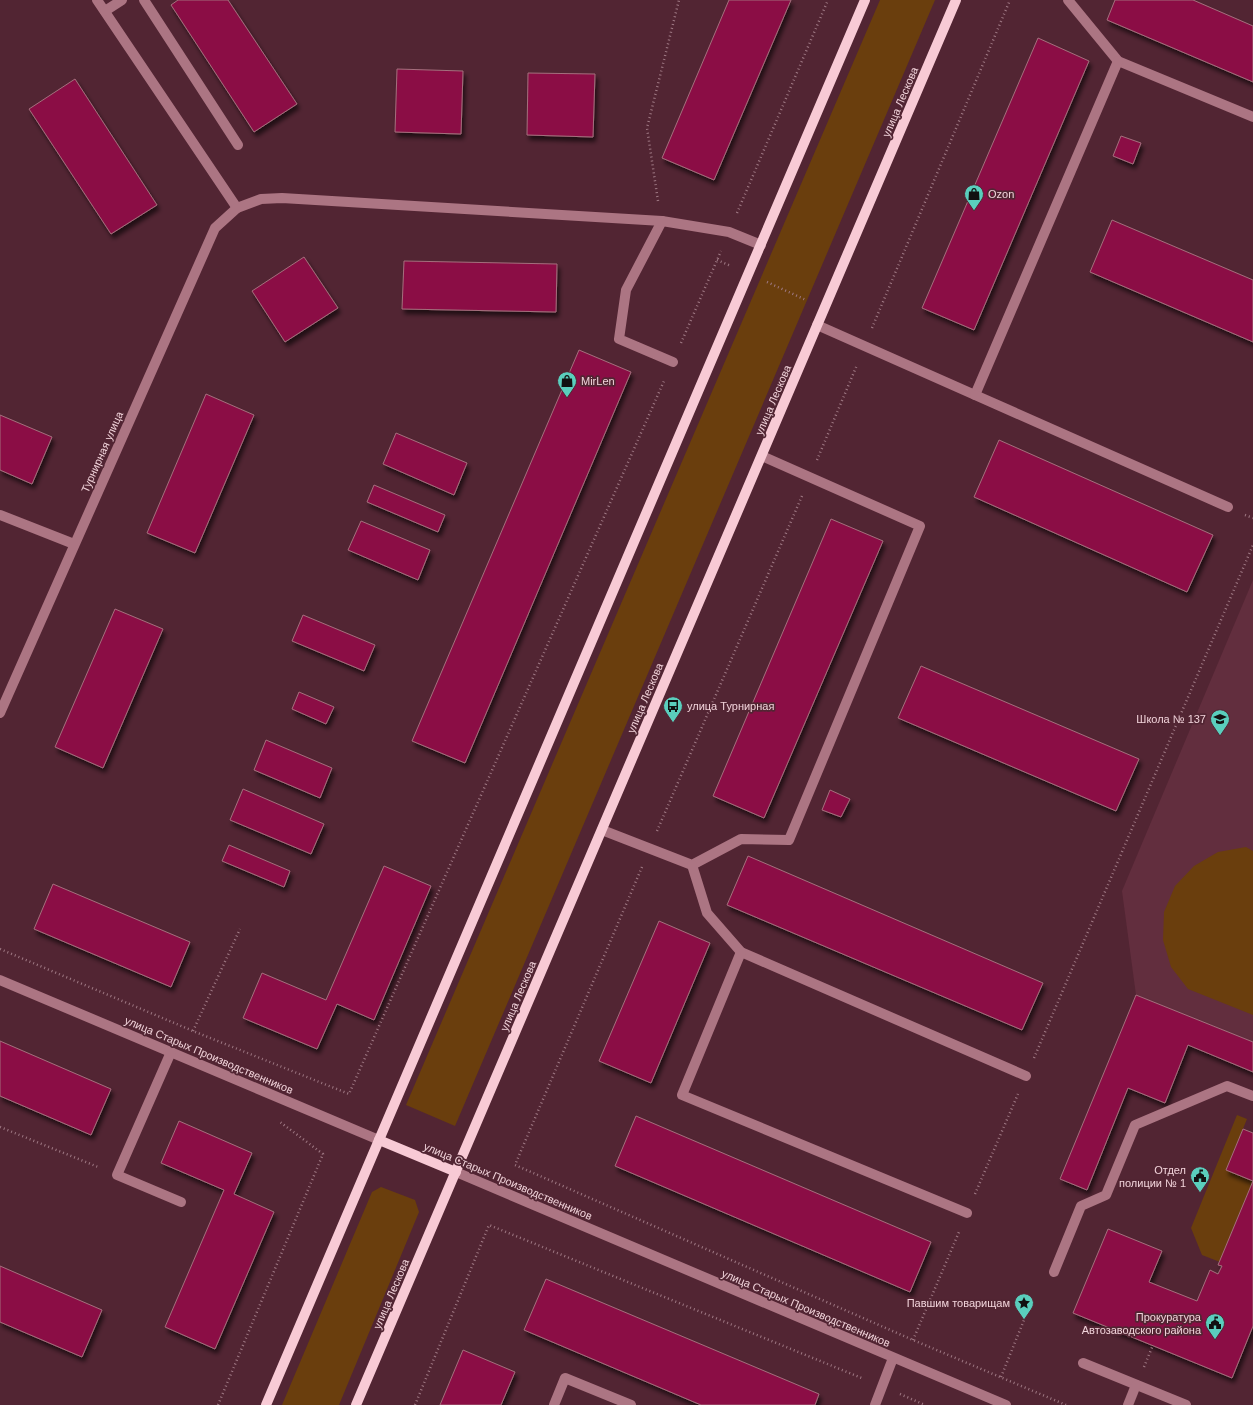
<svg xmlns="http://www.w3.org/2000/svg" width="1253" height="1405" viewBox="0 0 1253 1405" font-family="Arial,sans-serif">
  <defs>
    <filter id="shadow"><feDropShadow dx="2.5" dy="4.5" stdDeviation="2" flood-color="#0009"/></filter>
  </defs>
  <rect width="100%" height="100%" fill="#522533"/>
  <path fill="#622e3e" d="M 1253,580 L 1253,1042 L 1136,995 L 1122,891 Z"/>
  <g fill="#6a3e0d">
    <path d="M 880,0 L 935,0 L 455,1126 L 406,1105 Z"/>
    <path d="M 1246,847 L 1253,851 L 1253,1015 L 1188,989 L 1171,967 L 1163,940 L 1164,912 L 1175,886 L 1194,866 L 1218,852 Z"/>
    <path d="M 1237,1115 L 1247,1119 L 1226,1170 L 1253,1181 L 1220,1262 L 1202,1255 L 1191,1228 Z"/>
    <path d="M 381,1187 L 415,1200 L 419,1212 L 339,1405 L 282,1405 L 372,1192 Z"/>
  </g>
  <g fill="#8b0f45" stroke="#a46f7d" filter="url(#shadow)">
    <path d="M 178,0 L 228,0 L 297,104 L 254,132 L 171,5 Z"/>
    <path d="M 729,0 L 791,0 L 714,180 L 662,158 Z"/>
    <path d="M 1115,0 L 1193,0 L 1253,26 L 1253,82 L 1107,20 Z"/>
    <path d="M 1038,38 L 1089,61 L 974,330 L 922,308 Z"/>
    <path d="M 397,69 L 463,71 L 461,134 L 395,132 Z"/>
    <path d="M 528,73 L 595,74 L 593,137 L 527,135 Z"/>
    <path d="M 75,79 L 157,205 L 111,234 L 29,109 Z"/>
    <path d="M 1121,136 L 1141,143 L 1133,164 L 1113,156 Z"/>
    <path d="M 1112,220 L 1253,280 L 1253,342 L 1090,272 Z"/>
    <path d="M 304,257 L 338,308 L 285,342 L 252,291 Z"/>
    <path d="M 404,261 L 557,264 L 556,312 L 402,309 Z"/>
    <path d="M 579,350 L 631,372 L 465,763 L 412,741 Z"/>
    <path d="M 206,394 L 254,415 L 195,553 L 147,533 Z"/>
    <path d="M 0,415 L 52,437 L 32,484 L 0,470 Z"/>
    <path d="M 396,433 L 467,463 L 454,495 L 383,464 Z"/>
    <path d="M 999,440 L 1213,535 L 1187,592 L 974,497 Z"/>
    <path d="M 374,485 L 445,515 L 438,532 L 367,502 Z"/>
    <path d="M 831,519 L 883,541 L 764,818 L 713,796 Z"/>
    <path d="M 361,521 L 430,550 L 418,580 L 348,550 Z"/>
    <path d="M 115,609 L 163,629 L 103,768 L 55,747 Z"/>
    <path d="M 303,615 L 375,645 L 364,671 L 292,641 Z"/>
    <path d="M 921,666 L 1139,759 L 1116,811 L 898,718 Z"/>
    <path d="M 299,692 L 334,707 L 326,724 L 292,709 Z"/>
    <path d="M 266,740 L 332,768 L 320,798 L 254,770 Z"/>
    <path d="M 243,789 L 324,824 L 311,854 L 230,820 Z"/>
    <path d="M 830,790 L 850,799 L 841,817 L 822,810 Z"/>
    <path d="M 229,845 L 290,871 L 284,887 L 222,861 Z"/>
    <path d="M 748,856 L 1043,983 L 1022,1030 L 727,905 Z"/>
    <path d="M 384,866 L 431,886 L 374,1020 L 337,1004 L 317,1049 L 243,1018 L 262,973 L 326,1000 Z"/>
    <path d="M 53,884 L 190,942 L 171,987 L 34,929 Z"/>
    <path d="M 659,921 L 710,943 L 651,1083 L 599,1061 Z"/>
    <path d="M 1136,995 L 1253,1042 L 1253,1072 L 1188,1045 L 1165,1103 L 1128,1088 L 1087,1190 L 1060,1179 Z"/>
    <path d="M 0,1041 L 111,1089 L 91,1135 L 0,1096 Z"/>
    <path d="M 636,1116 L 931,1242 L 910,1292 L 615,1166 Z"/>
    <path d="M 179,1121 L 252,1153 L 234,1194 L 274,1212 L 215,1349 L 165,1327 L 224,1190 L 161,1163 Z"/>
    <path d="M 1243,1129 L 1253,1133 L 1253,1326 L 1232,1378 L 1073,1313 L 1108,1229 L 1162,1251 L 1149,1282 L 1197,1301 L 1210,1270 L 1218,1274 L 1222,1266 L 1218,1265 L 1253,1181 L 1226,1170 Z"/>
    <path d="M 0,1266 L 102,1310 L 82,1357 L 0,1322 Z"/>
    <path d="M 546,1279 L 819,1394 L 815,1405 L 701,1405 L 524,1330 Z"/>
    <path d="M 463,1350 L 515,1372 L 501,1405 L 440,1405 Z"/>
  </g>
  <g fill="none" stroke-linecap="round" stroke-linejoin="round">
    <g stroke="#9f7984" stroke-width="2.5" stroke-dasharray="1 3" stroke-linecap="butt">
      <path d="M 658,201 L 647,128 L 679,0"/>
      <path d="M 737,213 L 828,0"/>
      <path d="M 717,260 L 731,266"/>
      <path d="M 767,282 L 806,300"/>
      <path d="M 872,328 L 1010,0"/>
      <path d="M 681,343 L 721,251"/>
      <path d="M 817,460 L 857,365"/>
      <path d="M 1245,515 L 1253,518"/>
      <path d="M 657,831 L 802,496"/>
      <path d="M 642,867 L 515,1165 L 913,1340 L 1066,1405"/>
      <path d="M 0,949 L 193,1031 L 349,1094 L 664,381"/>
      <path d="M 193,1031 L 240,929"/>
      <path d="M 1034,1058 L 1253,545"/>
      <path d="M 0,1127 L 98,1167"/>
      <path d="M 975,1194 L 1018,1094"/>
      <path d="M 913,1340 L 959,1232"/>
      <path d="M 1144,1367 L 1153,1345"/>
      <path d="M 1001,1377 L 1024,1320"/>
      <path d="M 900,1394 L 925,1405"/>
      <path d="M 218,1405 L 323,1154 L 280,1122"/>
      <path d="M 415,1405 L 489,1225 L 864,1379"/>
    </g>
    <g stroke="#ac7583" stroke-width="10">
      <path d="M 97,0 L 237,208"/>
      <path d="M 144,0 L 238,145"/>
      <path d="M 1068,0 L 1118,61 L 1253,117"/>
      <path d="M 105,11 L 122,0"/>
      <path d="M 662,221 L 626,290 L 619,339 L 673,362"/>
      <path d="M 817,325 L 975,395 L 1118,61"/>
      <path d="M 975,395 L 1228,507"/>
      <path d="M 0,515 L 74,544"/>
      <path d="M 0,713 L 215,228 L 237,208 L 261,199 L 282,198 L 662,221 L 729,232 L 761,245"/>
      <path d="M 602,830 L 692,865 L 741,839 L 789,840 L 920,526 L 762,456"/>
      <path d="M 692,865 L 707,913 L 741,952 L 1026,1076"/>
      <path d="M 741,952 L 682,1095 L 967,1213"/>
      <path d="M 0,980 L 379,1140"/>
      <path d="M 171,1052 L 117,1175 L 181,1202"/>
      <path d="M 456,1172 L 1006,1405"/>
      <path d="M 1054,1272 L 1081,1206 L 1106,1195 L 1135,1125 L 1227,1086 L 1253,1096"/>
      <path d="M 1083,1363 L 1186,1405"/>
      <path d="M 554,1405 L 565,1378 L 631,1405"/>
      <path d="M 875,1405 L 893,1358"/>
      <path d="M 1128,1405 L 1136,1385"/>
    </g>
    <g stroke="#f8cad5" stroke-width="10">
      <path d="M 379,1140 L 456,1172"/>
      <path d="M 266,1405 L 865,0"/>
      <path d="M 356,1405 L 956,0"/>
    </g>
  </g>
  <defs>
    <g id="shop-pin" transform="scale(1)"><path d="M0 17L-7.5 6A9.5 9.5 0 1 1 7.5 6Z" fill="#5acebd" stroke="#522533"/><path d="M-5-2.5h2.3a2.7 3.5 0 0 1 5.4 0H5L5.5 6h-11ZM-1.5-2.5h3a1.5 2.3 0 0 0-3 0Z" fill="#111"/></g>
    <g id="bus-pin" transform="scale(1)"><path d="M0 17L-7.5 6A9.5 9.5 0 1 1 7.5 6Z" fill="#5acebd" stroke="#522533"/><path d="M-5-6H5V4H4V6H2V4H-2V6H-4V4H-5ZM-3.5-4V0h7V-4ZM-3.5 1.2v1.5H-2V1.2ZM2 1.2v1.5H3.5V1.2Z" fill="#111"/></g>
    <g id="school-pin" transform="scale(1)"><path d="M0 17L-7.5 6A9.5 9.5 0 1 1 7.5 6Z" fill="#5acebd" stroke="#522533"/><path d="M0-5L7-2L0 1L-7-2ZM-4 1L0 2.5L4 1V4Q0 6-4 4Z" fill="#111"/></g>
    <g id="civic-pin" transform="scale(1)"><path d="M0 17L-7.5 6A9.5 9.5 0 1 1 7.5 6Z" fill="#5acebd" stroke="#522533"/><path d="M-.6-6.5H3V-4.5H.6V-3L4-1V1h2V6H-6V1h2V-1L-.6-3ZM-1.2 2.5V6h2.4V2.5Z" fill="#111"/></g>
    <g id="sight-pin" transform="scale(1)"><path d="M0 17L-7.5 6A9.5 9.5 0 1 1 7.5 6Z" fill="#5acebd" stroke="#522533"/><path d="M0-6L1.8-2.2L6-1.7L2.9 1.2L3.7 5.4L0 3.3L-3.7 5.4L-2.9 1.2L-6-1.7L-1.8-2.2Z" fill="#111"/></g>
  </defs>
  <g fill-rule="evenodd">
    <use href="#shop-pin" x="974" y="194"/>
    <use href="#shop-pin" x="567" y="381"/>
    <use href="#bus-pin" x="673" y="706"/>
    <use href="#school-pin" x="1220" y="719"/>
    <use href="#civic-pin" x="1200" y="1176"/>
    <use href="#sight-pin" x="1024" y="1303"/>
    <use href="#civic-pin" x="1215" y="1323"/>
  </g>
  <g text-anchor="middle" stroke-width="3.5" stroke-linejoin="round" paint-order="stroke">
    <g font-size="11" fill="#f1d3da" stroke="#522533">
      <text transform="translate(900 102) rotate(-67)" y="4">улица Лескова</text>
      <text transform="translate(773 400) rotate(-67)" y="4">улица Лескова</text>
      <text transform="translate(102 452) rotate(-66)" y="4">Турнирная улица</text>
      <text transform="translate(645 698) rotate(-67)" y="4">улица Лескова</text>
      <text transform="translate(518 996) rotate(-67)" y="4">улица Лескова</text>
      <text transform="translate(209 1055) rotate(23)" y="4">улица Старых Производственников</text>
      <text transform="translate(508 1181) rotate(23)" y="4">улица Старых Производственников</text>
      <text transform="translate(391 1294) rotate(-67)" y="4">улица Лескова</text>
      <text transform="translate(806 1308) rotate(23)" y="4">улица Старых Производственников</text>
    </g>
    <g font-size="11" fill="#f1d3da" stroke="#522533" text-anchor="end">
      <text x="988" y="198" text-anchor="start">Ozon</text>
      <text x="581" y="385" text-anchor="start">MirLen</text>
      <text x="687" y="710" text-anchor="start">улица Турнирная</text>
      <text x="1206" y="723">Школа № 137</text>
      <text x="1186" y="1174">Отдел<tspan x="1186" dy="13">полиции № 1</tspan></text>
      <text x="1010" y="1307">Павшим товарищам</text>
      <text x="1201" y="1321">Прокуратура<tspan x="1201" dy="13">Автозаводского района</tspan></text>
    </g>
  </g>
</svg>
